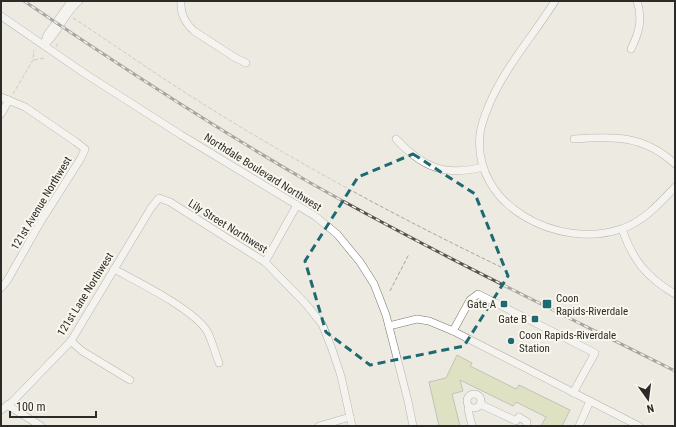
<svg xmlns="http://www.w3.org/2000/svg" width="676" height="427" viewBox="0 0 676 427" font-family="'Roboto Condensed',sans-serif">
  <rect width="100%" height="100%" fill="#eceae1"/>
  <path fill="#ccda9d" stroke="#8d9087" d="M 457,355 L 472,363 L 470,366 L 516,389 L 519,385 L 570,410 L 562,426 L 541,426 L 546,417 L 516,402 L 513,406 L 460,380 L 463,391 L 452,394 L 460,426 L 439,426 L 429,382 L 446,378 Z"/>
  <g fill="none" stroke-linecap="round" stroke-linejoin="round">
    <g stroke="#79776e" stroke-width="8">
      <g id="minor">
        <path d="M 181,1 C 180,13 185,23 194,31 L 234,57 L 246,63"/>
        <path d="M 555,1 C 533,36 505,67 489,105 C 485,115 481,124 480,134 C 472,206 559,250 621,229 C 643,222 659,204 675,187"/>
        <path d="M 1,16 L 84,73 L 181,135 L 315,216 L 337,234 L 360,262 L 374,284 L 386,315 L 408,401 L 413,426"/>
        <path d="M 44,45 C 59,33 64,13 79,1"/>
        <path d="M 44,45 L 47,35 L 70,3"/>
        <path d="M 631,49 C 639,33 643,19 637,1"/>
        <path d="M 1,97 L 25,107 L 76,142 L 85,149 L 81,158 L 41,221 L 7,281 L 1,288"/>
        <path d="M 1,114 L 9,100"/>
        <path d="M 396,139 C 422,167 445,177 483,167"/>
        <path d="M 574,139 C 613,136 644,135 675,164"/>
        <path d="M 622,229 C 633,260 646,277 675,294"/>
        <path d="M 265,262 L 297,205"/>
        <path d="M 114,269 C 138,282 193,309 207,331 C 212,340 215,353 219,363"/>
        <path d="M 389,326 L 417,319 L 429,321 L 453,331 L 639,426"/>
        <path d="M 453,331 L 470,300 L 478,294 L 595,353 L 573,393"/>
        <path d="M 71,341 L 82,351 L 130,380"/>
        <circle cx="474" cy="401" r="7"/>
        <path d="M 480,404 L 516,421 L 519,417 L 527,422 L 527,426"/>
        <path d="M 7,405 L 41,426"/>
        <path d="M 469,407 L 468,409 L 472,426"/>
        <path d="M 1,410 L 12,402 L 71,341 L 151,208 L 159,198 L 170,202 L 265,262 L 305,303 L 322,324 L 332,349 L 341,376 L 352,426"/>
        <path d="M 319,426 L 350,417"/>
        <path d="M 579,426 L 590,401"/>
      </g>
    </g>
    <g stroke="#a7a69f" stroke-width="1" stroke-dasharray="4 2" stroke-linecap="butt">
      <path d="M 73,18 C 115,45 155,74 197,100 C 295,162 399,218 503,268"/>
      <path d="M 56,47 L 58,43 L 57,42"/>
      <path d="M 34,60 L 45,58"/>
      <path d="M 13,94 L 33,60 L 34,50"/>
      <path d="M 390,291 L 409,254"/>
    </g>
    <use href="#minor" stroke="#fff" stroke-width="7"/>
    <g stroke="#53524e" stroke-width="3">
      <path id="rail" d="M 24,1 C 117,64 210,125 307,181 C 427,249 552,309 675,371"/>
    </g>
    <use href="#rail" stroke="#f9f7ee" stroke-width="1.5" stroke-dasharray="4.5" stroke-linecap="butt"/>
  </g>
  <path d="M0 0H676V427H0ZM 413,154 L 475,194 L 508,276 L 464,346 L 370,365 L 326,332 L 305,261 L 358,177 Z" fill="#eceae1" fill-opacity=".55" fill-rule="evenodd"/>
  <path fill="none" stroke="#1e6972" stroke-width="3" stroke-dasharray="8 5" stroke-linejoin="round" d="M 413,154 L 475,194 L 508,276 L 464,346 L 370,365 L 326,332 L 305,261 L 358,177 Z"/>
  <g fill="#1e6972" stroke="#f9f7ee" stroke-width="1.5">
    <rect x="500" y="300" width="8" height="8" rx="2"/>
    <rect x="542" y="299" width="10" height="10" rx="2"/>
    <rect x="531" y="315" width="8" height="8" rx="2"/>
    <circle cx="511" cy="341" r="4"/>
  </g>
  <g text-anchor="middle" stroke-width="4" stroke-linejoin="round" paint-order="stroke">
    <g font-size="11" fill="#2c2b28" stroke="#f9f7ee">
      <text transform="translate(263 172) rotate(32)" y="4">Northdale Boulevard Northwest</text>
      <text transform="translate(41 203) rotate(-59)" y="4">121st Avenue Northwest</text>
      <text transform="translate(228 226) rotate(32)" y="4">Lily Street Northwest</text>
      <text transform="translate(85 294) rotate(-58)" y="4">121st Lane Northwest</text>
    </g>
    <g font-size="11" fill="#2c2b28" stroke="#f9f7ee" text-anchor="start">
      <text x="556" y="302">Coon<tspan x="556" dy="13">Rapids-Riverdale</tspan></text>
      <text x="496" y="308" text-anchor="end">Gate A</text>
      <text x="527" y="323" text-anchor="end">Gate B</text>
      <text x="519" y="339">Coon Rapids-Riverdale<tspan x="519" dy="13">Station</tspan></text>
    </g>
  </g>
  <rect width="676" height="427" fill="none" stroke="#2c2b28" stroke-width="4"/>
  <g transform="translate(648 399) rotate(166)" stroke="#f9f7ee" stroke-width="3" paint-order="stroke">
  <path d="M0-3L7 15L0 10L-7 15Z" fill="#2c2b28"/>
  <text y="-6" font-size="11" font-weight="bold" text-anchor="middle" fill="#2c2b28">N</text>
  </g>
  <path d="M10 411v6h86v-6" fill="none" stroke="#2c2b28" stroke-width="2"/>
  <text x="16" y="411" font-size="12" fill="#2c2b28" stroke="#f9f7ee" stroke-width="3" paint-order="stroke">100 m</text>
</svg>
